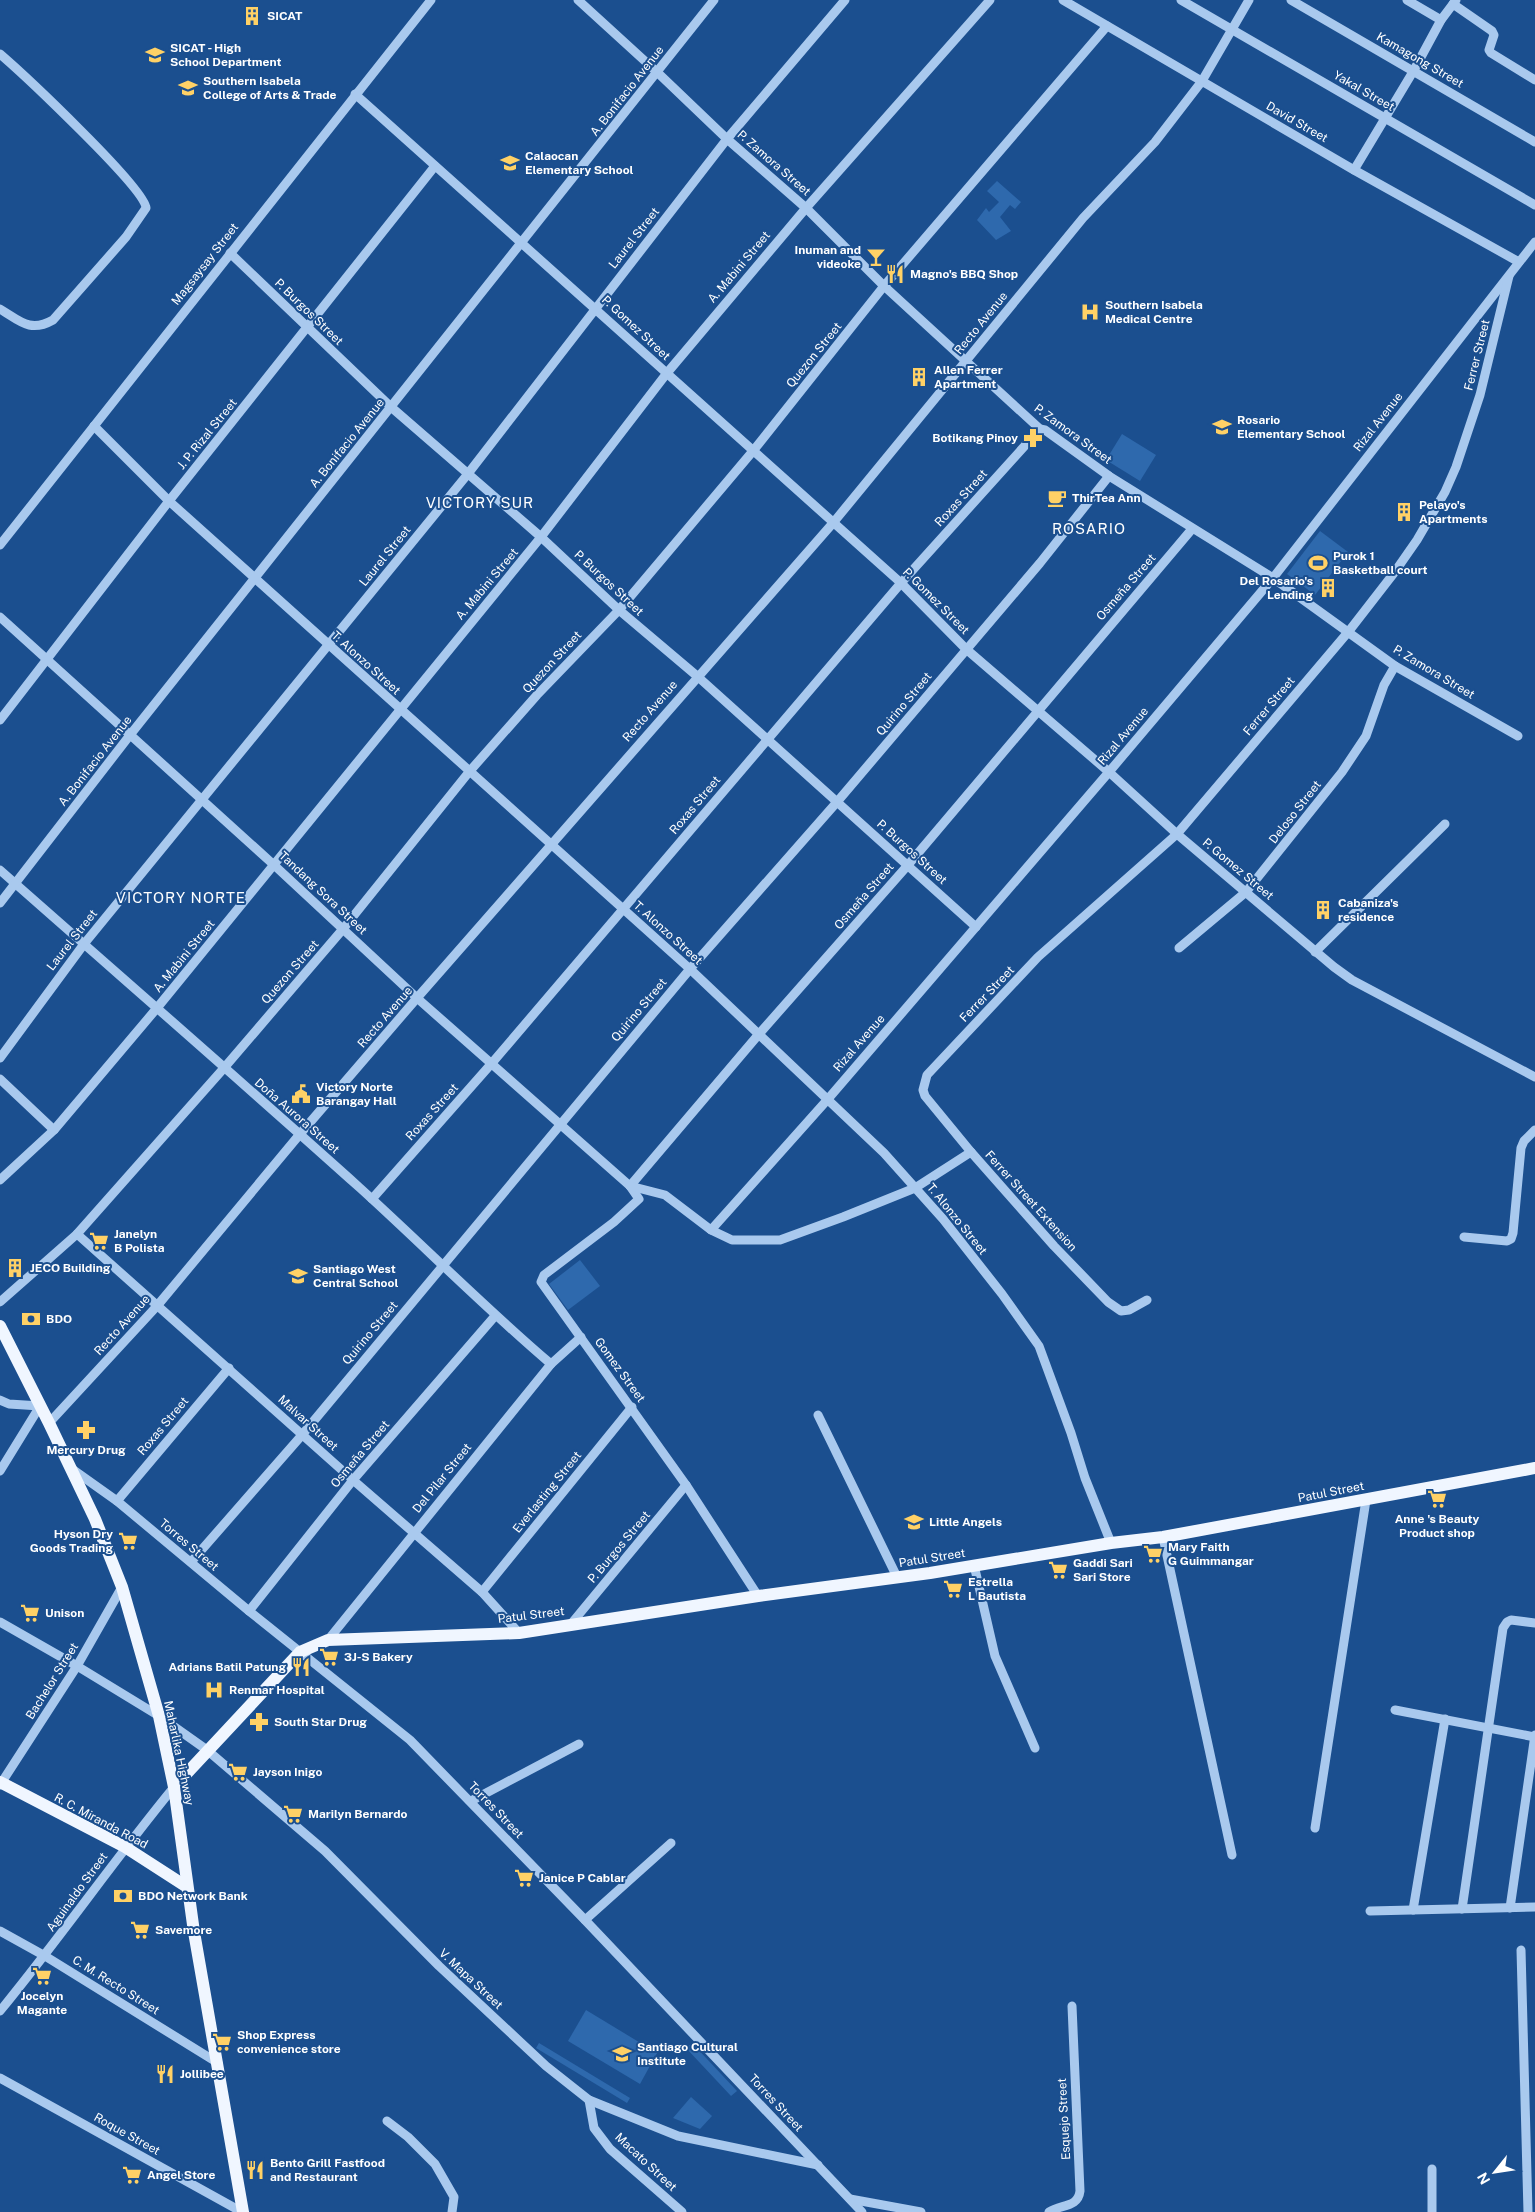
<svg xmlns="http://www.w3.org/2000/svg" width="1535" height="2212" viewBox="0 0 1535 2212" font-family="'Public Sans',sans-serif">
  <rect width="100%" height="100%" fill="#1b4f8f"/>
  <g fill="#2e69ad">
    <path d="M 997,181 L 1021,202 L 1015,209 L 1010,205 L 1000,217 L 1011,231 L 996,240 L 977,220 L 986,208 L 989,212 L 999,202 L 987,191 Z"/>
    <path d="M 1122,434 L 1156,455 L 1140,481 L 1106,460 Z"/>
    <path d="M 1320,531 L 1348,552 L 1315,595 L 1287,574 Z"/>
    <path d="M 580,1260 L 600,1286 L 568,1310 L 549,1284 Z"/>
    <path d="M 586,2010 L 657,2053 L 640,2084 L 568,2041 Z"/>
    <path d="M 539,2043 L 630,2098 L 627,2103 L 536,2048 Z"/>
    <path d="M 692,2043 L 737,2091 L 731,2096 L 686,2048 Z"/>
    <path d="M 691,2097 L 712,2116 L 700,2129 L 673,2118 Z"/>
  </g>
  <g fill="none" stroke-linecap="round" stroke-linejoin="round">
    <g stroke="#a9c9ee" stroke-width="9">
      <path d="M 578,0 L 658,73 L 727,139 L 806,208 L 884,286 L 1040,429 L 1045,430 L 1109,476 L 1273,578 L 1395,666 L 1518,736"/>
      <path d="M 1063,0 L 1354,170 L 1519,262"/>
      <path d="M 1181,0 L 1535,205"/>
      <path d="M 1291,0 L 1535,142"/>
      <path d="M 1407,0 L 1441,20"/>
      <path d="M 1453,4 L 1492,31 L 1494,35 L 1489,50 L 1491,53 L 1535,80"/>
      <path d="M 0,54 C 22,73 145,188 146,208 L 126,237 L 53,320 C 30,333 20,321 0,309"/>
      <path d="M 355,94 L 901,583 L 966,649 L 1109,772 L 1177,834 L 1334,967 L 1352,980 L 1535,1077"/>
      <path d="M 1354,170 L 1414,70 L 1441,20 L 1456,0"/>
      <path d="M 230,253 L 391,407 L 541,537 L 619,610 L 697,676 L 976,927"/>
      <path d="M 94,426 L 169,501 L 690,969 L 884,1153 L 943,1219 L 1002,1294 L 1039,1346 L 1071,1433 L 1085,1478 L 1111,1543"/>
      <path d="M 0,545 L 431,0"/>
      <path d="M 0,617 L 274,865 L 417,998 L 630,1186 L 639,1199 L 614,1222 L 544,1275 L 541,1282 L 686,1485 L 758,1596"/>
      <path d="M 0,720 L 169,501 L 435,166"/>
      <path d="M 0,870 C 120,976 241,1081 360,1188 C 424,1246 485,1308 551,1364"/>
      <path d="M 0,903 L 130,735 L 714,0"/>
      <path d="M 1179,948 L 1246,892 L 1342,772 L 1366,736 L 1384,685 L 1395,666"/>
      <path d="M 1315,952 L 1445,824"/>
      <path d="M 0,1058 L 84,944 L 467,475 L 727,139 L 845,0"/>
      <path d="M 0,1079 L 54,1130"/>
      <path d="M 0,1180 L 54,1130 L 157,1008 L 541,537 L 667,373 L 806,208 L 990,0"/>
      <path d="M 630,1186 L 759,1034 L 908,865 L 1192,529"/>
      <path d="M 630,1186 L 665,1195 L 711,1230 L 732,1240 L 780,1240 L 843,1217 L 915,1188 L 971,1152"/>
      <path d="M 372,1199 L 492,1063 L 901,583 L 1040,429"/>
      <path d="M 711,1230 L 828,1099 L 1109,772 L 1273,578 L 1535,242"/>
      <path d="M 77,1234 L 353,1480 L 482,1592 L 519,1633"/>
      <path d="M 1464,1237 L 1507,1241 L 1511,1239 L 1513,1233 L 1521,1148 L 1524,1141 L 1535,1130"/>
      <path d="M 1147,1300 L 1129,1310 L 1121,1311 L 1108,1302 L 1054,1246 L 971,1152 L 925,1096 L 923,1090 L 927,1075 L 1038,957 L 1177,834 L 1349,631 L 1394,573 L 1417,540 L 1445,492 L 1456,467 L 1480,395 L 1509,276"/>
      <path d="M 0,1302 L 77,1234 L 224,1068 L 343,929 L 469,772 L 537,695 L 619,610 L 753,451 L 884,286 L 1107,26"/>
      <path d="M 0,1400 L 9,1404 L 40,1406"/>
      <path d="M 818,1415 L 897,1577"/>
      <path d="M 49,1423 L 157,1306 L 300,1134 L 417,998 L 833,523 L 1083,218 L 1155,142 L 1202,81 L 1249,0"/>
      <path d="M 72,1469 L 117,1501 L 249,1611 L 410,1740 L 585,1920 L 862,2212"/>
      <path d="M 0,1471 L 40,1406"/>
      <path d="M 117,1501 L 229,1368"/>
      <path d="M 1163,1537 L 1232,1855"/>
      <path d="M 191,1562 L 302,1435 L 690,969 L 837,802 L 1040,563 L 1109,476"/>
      <path d="M 974,1565 L 995,1656 L 1035,1748"/>
      <path d="M 482,1592 L 632,1407"/>
      <path d="M 249,1611 L 353,1480 L 495,1316"/>
      <path d="M 0,1622 L 77,1666 L 159,1716 L 207,1750 L 325,1851 L 439,1966 L 546,2066 L 589,2100 L 678,2136 L 818,2165"/>
      <path d="M 571,1624 L 686,1485"/>
      <path d="M 328,1640 L 551,1364 L 581,1337"/>
      <path d="M 1395,1710 L 1535,1737"/>
      <path d="M 0,1785 L 77,1666 L 122,1587"/>
      <path d="M 471,1801 L 579,1744"/>
      <path d="M 1315,1828 L 1366,1500"/>
      <path d="M 1510,1908 L 1535,1735"/>
      <path d="M 1462,1909 L 1503,1628 L 1507,1622 L 1511,1620 L 1535,1623"/>
      <path d="M 1413,1910 L 1445,1719"/>
      <path d="M 1370,1911 L 1535,1907"/>
      <path d="M 585,1920 L 671,1843"/>
      <path d="M 0,1931 L 45,1956 L 218,2063"/>
      <path d="M 1521,1950 L 1528,2212"/>
      <path d="M 0,2011 C 60,1938 114,1860 174,1787"/>
      <path d="M 0,2078 L 242,2212"/>
      <path d="M 589,2100 L 594,2128 L 610,2149 L 682,2212"/>
      <path d="M 387,2121 L 408,2137 L 435,2164 L 454,2197 L 452,2212"/>
      <path d="M 1432,2169 L 1432,2212"/>
      <path d="M 850,2199 L 921,2212"/>
      <path d="M 1049,2212 C 1061,2204 1078,2208 1080,2191 L 1072,2006"/>
    </g>
    <g stroke="#f0f6ff" stroke-width="12">
      <path d="M 0,1326 L 49,1423 L 95,1519 L 122,1587 L 159,1716 L 174,1787 L 194,1932 L 243,2212"/>
      <path d="M 0,1782 L 125,1847 L 187,1887"/>
      <path d="M 174,1787 L 300,1652 L 328,1640 L 519,1633 L 758,1596 L 930,1573 L 1111,1543 L 1163,1537 L 1535,1468"/>
    </g>
  </g>
  <defs>
    <g id="building-bare" transform="scale(1.5)"><path d="M-4-6H4V6H1V3H-1V6H-4ZM-2.5-4.3h1.7v1.8h-1.7ZM.8-4.3h1.7v1.8H.8ZM-2.5-1h1.7V.8h-1.7ZM.8-1h1.7V.8H.8Z" fill="#ffd166" stroke="#1b4f8f" stroke-width="2.5" paint-order="stroke"/></g>
    <g id="school-bare" transform="scale(1.5)"><path d="M0-5L7-2L0 1L-7-2ZM-4 1L0 2.5L4 1V4Q0 6-4 4Z" fill="#ffd166" stroke="#1b4f8f" stroke-width="2.5" paint-order="stroke"/></g>
    <g id="university-bare" transform="scale(1.5)"><path d="M0-5L7-2L0 1L-7-2ZM-4 1L0 2.5L4 1V4Q0 6-4 4Z" fill="#ffd166" stroke="#1b4f8f" stroke-width="2.5" paint-order="stroke"/></g>
    <g id="bar-bare" transform="scale(1.5)"><path d="M-6-5H6L.8 .8V4.5H3.5V6h-7V4.5H-.8V.8Z" fill="#ffd166" stroke="#1b4f8f" stroke-width="2.5" paint-order="stroke"/></g>
    <g id="restaurant-bare" transform="scale(1.5)"><path d="M-5-6h1v4h1v-4h1v4h1v-4h1v5L-1.5 .5V6h-2V.5L-5-1ZM5-6V6H3V1.5H1.5Q1.5-4 5-6Z" fill="#ffd166" stroke="#1b4f8f" stroke-width="2.5" paint-order="stroke"/></g>
    <g id="hospital-bare" transform="scale(1.5)"><path d="M-5-5h3v3.5h4V-5h3V5h-3V1.5h-4V5h-3Z" fill="#ffd166" stroke="#1b4f8f" stroke-width="2.5" paint-order="stroke"/></g>
    <g id="pharmacy-bare" transform="scale(1.5)"><path d="M-2-6h4v4h4v4h-4v4h-4v-4h-4v-4h4Z" fill="#ffd166" stroke="#1b4f8f" stroke-width="2.5" paint-order="stroke"/></g>
    <g id="cafe-bare" transform="scale(1.5)"><path d="M-5.5-4.5H6V0H3Q3 3.5 0 3.5H-2.5Q-5.5 3.5-5.5 0ZM3-3.2v2h1.7v-2ZM-6 4.5H4V6H-6Z" fill="#ffd166" stroke="#1b4f8f" stroke-width="2.5" paint-order="stroke"/></g>
    <g id="stadium-bare" transform="scale(1.5)"><path d="M0-5a6.5 5 0 1 0 0 10a6.5 5 0 1 0 0-10ZM-3.5-1.8h7v3.6h-7Z" fill="#ffd166" stroke="#1b4f8f" stroke-width="2.5" paint-order="stroke"/></g>
    <g id="civic-bare" transform="scale(1.5)"><path d="M-.6-6.5H3V-4.5H.6V-3L4-1V1h2V6H-6V1h2V-1L-.6-3ZM-1.2 2.5V6h2.4V2.5Z" fill="#ffd166" stroke="#1b4f8f" stroke-width="2.5" paint-order="stroke"/></g>
    <g id="supermarket-bare" transform="scale(1.5)"><path d="M-6-5.5h2.5l.6 2H6L4.5 2H-2.5L-4.4-4H-6ZM-1.5 3.2a1.3 1.3 0 1 0 .1 0ZM3 3.2a1.3 1.3 0 1 0 .1 0Z" fill="#ffd166" stroke="#1b4f8f" stroke-width="2.5" paint-order="stroke"/></g>
    <g id="bank-bare" transform="scale(1.5)"><path d="M-6-4H6V4H-6ZM0-2.3a2.3 2.3 0 1 0 0 4.6a2.3 2.3 0 1 0 0-4.6Z" fill="#ffd166" stroke="#1b4f8f" stroke-width="2.5" paint-order="stroke"/></g>
  </defs>
  <g fill-rule="evenodd">
    <use href="#building-bare" x="252" y="16"/>
    <use href="#school-bare" x="155" y="55"/>
    <use href="#university-bare" x="188" y="88"/>
    <use href="#school-bare" x="510" y="163"/>
    <use href="#bar-bare" x="876" y="257"/>
    <use href="#restaurant-bare" x="895" y="274"/>
    <use href="#hospital-bare" x="1090" y="312"/>
    <use href="#building-bare" x="919" y="377"/>
    <use href="#school-bare" x="1222" y="427"/>
    <use href="#pharmacy-bare" x="1033" y="438"/>
    <use href="#cafe-bare" x="1057" y="498"/>
    <use href="#building-bare" x="1404" y="512"/>
    <use href="#stadium-bare" x="1318" y="563"/>
    <use href="#building-bare" x="1328" y="588"/>
    <use href="#building-bare" x="1323" y="910"/>
    <use href="#civic-bare" x="301" y="1094"/>
    <use href="#supermarket-bare" x="99" y="1241"/>
    <use href="#building-bare" x="15" y="1268"/>
    <use href="#school-bare" x="298" y="1276"/>
    <use href="#bank-bare" x="31" y="1319"/>
    <use href="#pharmacy-bare" x="86" y="1430"/>
    <use href="#supermarket-bare" x="1437" y="1499"/>
    <use href="#school-bare" x="914" y="1522"/>
    <use href="#supermarket-bare" x="128" y="1541"/>
    <use href="#supermarket-bare" x="1153" y="1554"/>
    <use href="#supermarket-bare" x="1058" y="1570"/>
    <use href="#supermarket-bare" x="953" y="1589"/>
    <use href="#supermarket-bare" x="30" y="1613"/>
    <use href="#supermarket-bare" x="329" y="1657"/>
    <use href="#restaurant-bare" x="301" y="1667"/>
    <use href="#hospital-bare" x="214" y="1690"/>
    <use href="#pharmacy-bare" x="259" y="1722"/>
    <use href="#supermarket-bare" x="238" y="1772"/>
    <use href="#supermarket-bare" x="293" y="1814"/>
    <use href="#supermarket-bare" x="524" y="1878"/>
    <use href="#bank-bare" x="123" y="1896"/>
    <use href="#supermarket-bare" x="140" y="1930"/>
    <use href="#supermarket-bare" x="42" y="1976"/>
    <use href="#supermarket-bare" x="222" y="2042"/>
    <use href="#school-bare" x="622" y="2054"/>
    <use href="#restaurant-bare" x="165" y="2074"/>
    <use href="#restaurant-bare" x="255" y="2170"/>
    <use href="#supermarket-bare" x="132" y="2175"/>
  </g>
  <g text-anchor="middle" stroke-width="4" stroke-linejoin="round" paint-order="stroke">
    <g font-size="12" font-weight="bold" fill="#fff" stroke="#1b4f8f" text-anchor="start">
      <text x="267" y="20">SICAT</text>
      <text x="170" y="52">SICAT - High<tspan x="170" dy="14">School Department</tspan></text>
      <text x="203" y="85">Southern Isabela<tspan x="203" dy="14">College of Arts &amp; Trade</tspan></text>
      <text x="525" y="160">Calaocan<tspan x="525" dy="14">Elementary School</tspan></text>
      <text x="861" y="254" text-anchor="end">Inuman and<tspan x="861" dy="14">videoke</tspan></text>
      <text x="910" y="278">Magno's BBQ Shop</text>
      <text x="1105" y="309">Southern Isabela<tspan x="1105" dy="14">Medical Centre</tspan></text>
      <text x="934" y="374">Allen Ferrer<tspan x="934" dy="14">Apartment</tspan></text>
      <text x="1237" y="424">Rosario<tspan x="1237" dy="14">Elementary School</tspan></text>
      <text x="1018" y="442" text-anchor="end">Botikang Pinoy</text>
      <text x="1072" y="502">ThirTea Ann</text>
      <text x="1419" y="509">Pelayo's<tspan x="1419" dy="14">Apartments</tspan></text>
      <text x="1333" y="560">Purok 1<tspan x="1333" dy="14">Basketball court</tspan></text>
      <text x="1313" y="585" text-anchor="end">Del Rosario's<tspan x="1313" dy="14">Lending</tspan></text>
      <text x="1338" y="907">Cabaniza's<tspan x="1338" dy="14">residence</tspan></text>
      <text x="316" y="1091">Victory Norte<tspan x="316" dy="14">Barangay Hall</tspan></text>
      <text x="114" y="1238">Janelyn<tspan x="114" dy="14">B Polista</tspan></text>
      <text x="30" y="1272">JECO Building</text>
      <text x="313" y="1273">Santiago West<tspan x="313" dy="14">Central School</tspan></text>
      <text x="46" y="1323">BDO</text>
      <text x="86" y="1454" text-anchor="middle">Mercury Drug</text>
      <text x="1437" y="1523" text-anchor="middle">Anne 's Beauty<tspan x="1437" dy="14">Product shop</tspan></text>
      <text x="929" y="1526">Little Angels</text>
      <text x="113" y="1538" text-anchor="end">Hyson Dry<tspan x="113" dy="14">Goods Trading</tspan></text>
      <text x="1168" y="1551">Mary Faith<tspan x="1168" dy="14">G Guimmangar</tspan></text>
      <text x="1073" y="1567">Gaddi Sari<tspan x="1073" dy="14">Sari Store</tspan></text>
      <text x="968" y="1586">Estrella<tspan x="968" dy="14">L Bautista</tspan></text>
      <text x="45" y="1617">Unison</text>
      <text x="344" y="1661">3J-S Bakery</text>
      <text x="286" y="1671" text-anchor="end">Adrians Batil Patung</text>
      <text x="229" y="1694">Renmar Hospital</text>
      <text x="274" y="1726">South Star Drug</text>
      <text x="253" y="1776">Jayson Inigo</text>
      <text x="308" y="1818">Marilyn Bernardo</text>
      <text x="539" y="1882">Janice P Cablar</text>
      <text x="138" y="1900">BDO Network Bank</text>
      <text x="155" y="1934">Savemore</text>
      <text x="42" y="2000" text-anchor="middle">Jocelyn<tspan x="42" dy="14">Magante</tspan></text>
      <text x="237" y="2039">Shop Express<tspan x="237" dy="14">convenience store</tspan></text>
      <text x="637" y="2051">Santiago Cultural<tspan x="637" dy="14">Institute</tspan></text>
      <text x="180" y="2078">Jollibee</text>
      <text x="270" y="2167">Bento Grill Fastfood<tspan x="270" dy="14">and Restaurant</tspan></text>
      <text x="147" y="2179">Angel Store</text>
    </g>
    <g font-size="12" fill="#fff" stroke="#1b4f8f">
      <text transform="translate(1420 60) rotate(30)" y="4">Kamagong Street</text>
      <text transform="translate(627 91) rotate(-52)" y="4">A. Bonifacio Avenue</text>
      <text transform="translate(1364 91) rotate(30)" y="4">Yakal Street</text>
      <text transform="translate(1297 122) rotate(30)" y="4">David Street</text>
      <text transform="translate(774 163) rotate(41)" y="4">P. Zamora Street</text>
      <text transform="translate(634 238) rotate(-52)" y="4">Laurel Street</text>
      <text transform="translate(205 264) rotate(-52)" y="4">Magsaysay Street</text>
      <text transform="translate(739 267) rotate(-50)" y="4">A. Mabini Street</text>
      <text transform="translate(309 312) rotate(44)" y="4">P. Burgos Street</text>
      <text transform="translate(981 323) rotate(-51)" y="4">Recto Avenue</text>
      <text transform="translate(636 328) rotate(43)" y="4">P. Gomez Street</text>
      <text transform="translate(814 355) rotate(-51)" y="4">Quezon Street</text>
      <text transform="translate(1477 355) rotate(-76)" y="4">Ferrer Street</text>
      <text transform="translate(1378 422) rotate(-52)" y="4">Rizal Avenue</text>
      <text transform="translate(207 434) rotate(-51)" y="4">J. P. Rizal Street</text>
      <text transform="translate(1073 434) rotate(36)" y="4">P. Zamora Street</text>
      <text transform="translate(347 443) rotate(-51)" y="4">A. Bonifacio Avenue</text>
      <text transform="translate(961 498) rotate(-48)" y="4">Roxas Street</text>
      <text transform="translate(385 556) rotate(-51)" y="4">Laurel Street</text>
      <text transform="translate(609 583) rotate(43)" y="4">P. Burgos Street</text>
      <text transform="translate(487 584) rotate(-50)" y="4">A. Mabini Street</text>
      <text transform="translate(1126 587) rotate(-49)" y="4">Osmeña Street</text>
      <text transform="translate(936 601) rotate(45)" y="4">P. Gomez Street</text>
      <text transform="translate(552 662) rotate(-47)" y="4">Quezon Street</text>
      <text transform="translate(366 663) rotate(42)" y="4">T. Alonzo Street</text>
      <text transform="translate(1434 672) rotate(31)" y="4">P. Zamora Street</text>
      <text transform="translate(904 704) rotate(-50)" y="4">Quirino Street</text>
      <text transform="translate(1269 706) rotate(-50)" y="4">Ferrer Street</text>
      <text transform="translate(650 711) rotate(-49)" y="4">Recto Avenue</text>
      <text transform="translate(1123 736) rotate(-50)" y="4">Rizal Avenue</text>
      <text transform="translate(95 761) rotate(-52)" y="4">A. Bonifacio Avenue</text>
      <text transform="translate(695 805) rotate(-50)" y="4">Roxas Street</text>
      <text transform="translate(1295 812) rotate(-52)" y="4">Deloso Street</text>
      <text transform="translate(912 852) rotate(42)" y="4">P. Burgos Street</text>
      <text transform="translate(1238 869) rotate(40)" y="4">P. Gomez Street</text>
      <text transform="translate(323 893) rotate(43)" y="4">Tandang Sora Street</text>
      <text transform="translate(864 896) rotate(-49)" y="4">Osmeña Street</text>
      <text transform="translate(668 933) rotate(42)" y="4">T. Alonzo Street</text>
      <text transform="translate(72 940) rotate(-52)" y="4">Laurel Street</text>
      <text transform="translate(184 956) rotate(-51)" y="4">A. Mabini Street</text>
      <text transform="translate(290 972) rotate(-49)" y="4">Quezon Street</text>
      <text transform="translate(987 994) rotate(-46)" y="4">Ferrer Street</text>
      <text transform="translate(639 1010) rotate(-50)" y="4">Quirino Street</text>
      <text transform="translate(385 1017) rotate(-49)" y="4">Recto Avenue</text>
      <text transform="translate(859 1043) rotate(-49)" y="4">Rizal Avenue</text>
      <text transform="translate(432 1112) rotate(-48)" y="4">Roxas Street</text>
      <text transform="translate(297 1116) rotate(41)" y="4">Doña Aurora Street</text>
      <text transform="translate(1031 1201) rotate(48)" y="4">Ferrer Street Extension</text>
      <text transform="translate(957 1219) rotate(51)" y="4">T. Alonzo Street</text>
      <text transform="translate(122 1325) rotate(-48)" y="4">Recto Avenue</text>
      <text transform="translate(370 1333) rotate(-50)" y="4">Quirino Street</text>
      <text transform="translate(620 1370) rotate(54)" y="4">Gomez Street</text>
      <text transform="translate(308 1423) rotate(42)" y="4">Malvar Street</text>
      <text transform="translate(163 1426) rotate(-50)" y="4">Roxas Street</text>
      <text transform="translate(360 1454) rotate(-50)" y="4">Osmeña Street</text>
      <text transform="translate(442 1478) rotate(-51)" y="4">Del Pilar Street</text>
      <text transform="translate(547 1492) rotate(-51)" y="4">Everlasting Street</text>
      <text transform="translate(1331 1492) rotate(-11)" y="4">Patul Street</text>
      <text transform="translate(189 1545) rotate(40)" y="4">Torres Street</text>
      <text transform="translate(619 1547) rotate(-50)" y="4">P. Burgos Street</text>
      <text transform="translate(932 1558) rotate(-9)" y="4">Patul Street</text>
      <text transform="translate(531 1615) rotate(-7)" y="4">Patul Street</text>
      <text transform="translate(52 1681) rotate(-58)" y="4">Bachelor Street</text>
      <text transform="translate(179 1753) rotate(78)" y="4">Maharlika Highway</text>
      <text transform="translate(496 1810) rotate(46)" y="4">Torres Street</text>
      <text transform="translate(101 1821) rotate(28)" y="4">R. C. Miranda Road</text>
      <text transform="translate(77 1892) rotate(-54)" y="4">Aguinaldo Street</text>
      <text transform="translate(471 1979) rotate(43)" y="4">V. Mapa Street</text>
      <text transform="translate(116 1985) rotate(32)" y="4">C. M. Recto Street</text>
      <text transform="translate(776 2103) rotate(47)" y="4">Torres Street</text>
      <text transform="translate(1064 2119) rotate(-93)" y="4">Esquejo Street</text>
      <text transform="translate(127 2134) rotate(29)" y="4">Roque Street</text>
      <text transform="translate(646 2162) rotate(43)" y="4">Macato Street</text>
    </g>
    <g font-size="15" letter-spacing="1" fill="#fff" stroke="#1b4f8f">
      <text x="480" y="508">VICTORY SUR</text>
      <text x="1089" y="534">ROSARIO</text>
      <text x="181" y="903">VICTORY NORTE</text>
    </g>
  </g>
  <g transform="translate(1495 2172) rotate(240)" stroke="#1b4f8f" stroke-width="4" paint-order="stroke">
  <path d="M0-4L9 19L0 12L-9 19Z" fill="#ffffff"/>
  <text y="-8" font-size="14" font-weight="bold" text-anchor="middle" fill="#ffffff">N</text>
  </g>
</svg>
